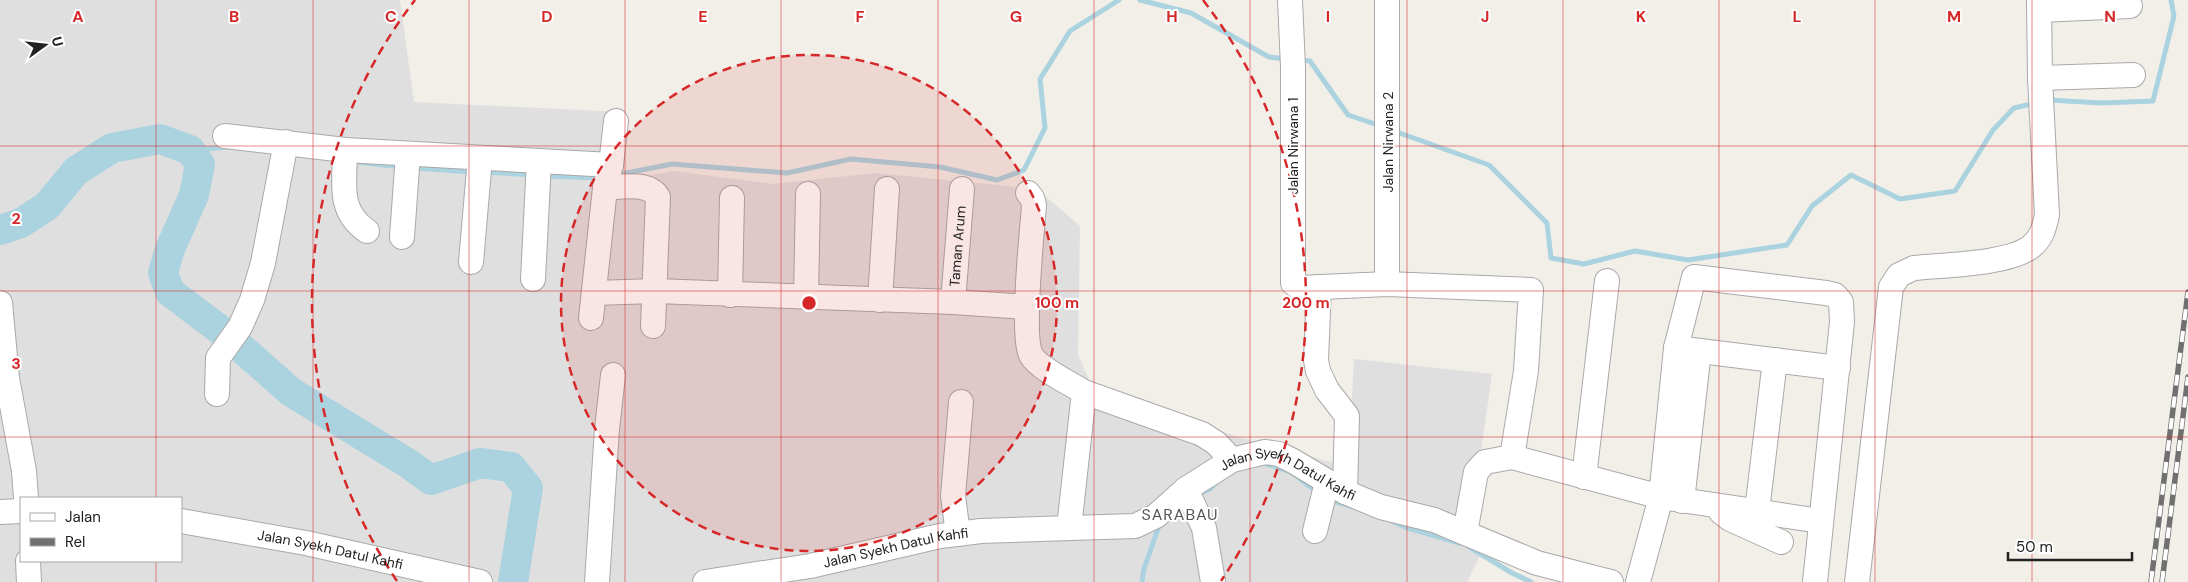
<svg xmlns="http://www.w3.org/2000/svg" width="2188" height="582" viewBox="0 0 2188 582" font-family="'DM Sans',sans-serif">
  <rect width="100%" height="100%" fill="#f2efe9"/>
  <path fill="#e0dfdf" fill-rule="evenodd" d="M 0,0 L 400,0 L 414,102 L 621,112 L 619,181 L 674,171 L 774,184 L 875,173 L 1037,189 L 1080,226 L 1078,355 L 1090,382 L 1198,424 L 1268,446 L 1348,466 L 1354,359 L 1492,374 L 1470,529 L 1482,551 L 1467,582 L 0,582 ZM 21,498 L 181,498 L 181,561 L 21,561 Z"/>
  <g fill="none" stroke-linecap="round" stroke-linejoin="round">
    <g stroke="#aad3df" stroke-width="5">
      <path d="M 1140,0 L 1191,13 L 1269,57 L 1286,59"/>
      <path d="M 1300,60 L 1310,61 L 1348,115 L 1381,126"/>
      <path d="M 2048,100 L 2102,103 L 2153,101 L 2174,16 L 2171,0"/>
      <path d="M 1394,131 L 1489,165 L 1547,223 L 1551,258 L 1584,264 L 1635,251 L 1688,260 L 1787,245 L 1812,206 L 1851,175 L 1900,199 L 1955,191 L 1993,130 L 2014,108 L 2035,103"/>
      <path d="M 190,150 L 230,147"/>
      <path d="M 357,162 L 401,167"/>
      <path d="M 414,168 L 473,172"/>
      <path d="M 484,172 L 533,175"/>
      <path d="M 616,175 L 672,164 L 787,173 L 851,159 L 940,167 L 997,180 L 1024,170 L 1045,128 L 1040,79 L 1070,31 L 1119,0"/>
      <path d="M 544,176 L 600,178"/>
      <path d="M 1260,462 L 1291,472 L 1318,493"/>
      <path d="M 1201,493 L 1210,489 L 1216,483"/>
      <path d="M 1330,500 L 1353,507"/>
      <path d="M 1389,520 L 1405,527 L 1459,543"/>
      <path d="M 1469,547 L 1512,573 L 1531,582"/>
      <path d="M 1142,582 L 1144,569 L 1160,523"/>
    </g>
    <path stroke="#aad3df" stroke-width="30" d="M 0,230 L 21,223 L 47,206 L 76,171 L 112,148 L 160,139 L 190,150 L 200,164 L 194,195 L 170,249 L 163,273 L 170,292 L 223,332 L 291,392 L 409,464 L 431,480 L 480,463 L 511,467 L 528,488 L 513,582"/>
    <g stroke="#a9a9a9" stroke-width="26">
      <g id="minor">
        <path d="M 1290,0 L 1293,67 L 1293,283 L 1300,288 L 1387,284 L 1531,290 L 1526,371 L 1512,457"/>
        <path d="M 2039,10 L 2130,6"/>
        <path d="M 2040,78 L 2133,75"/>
        <path d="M 225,136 L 345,150 L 611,165"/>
        <path d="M 345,150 C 345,182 337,211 367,231"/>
        <path d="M 605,188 C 621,187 648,181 658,197 L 653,326"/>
        <path d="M 1028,193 L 1032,198 L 1034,205 C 1032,233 1021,335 1031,355 C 1038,368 1071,384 1084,392 L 1069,528"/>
        <path d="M 402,237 L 408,154"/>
        <path d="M 471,262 L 480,158"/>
        <path d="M 533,279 L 539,161"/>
        <path d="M 1387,284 L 1387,0"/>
        <path d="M 1319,287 L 1316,360 L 1318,371 L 1327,390 L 1347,416 L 1345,492"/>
        <path d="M 595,293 L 655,291 L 953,302 L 1027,307"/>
        <path d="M 730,295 L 732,198"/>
        <path d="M 806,297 L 808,194"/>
        <path d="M 880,300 L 887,189"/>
        <path id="s1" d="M 953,302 L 962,189"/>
        <path d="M 0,303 L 7,378 L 24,471 L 26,498"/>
        <path d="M 591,318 L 605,188 L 611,165 L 616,121"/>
        <path d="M 1676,348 L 1838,368"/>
        <path d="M 1084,392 L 1202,434 L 1216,443 L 1232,460"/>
        <path d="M 217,394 L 218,358 L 240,327 L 252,300 L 263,263 L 286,142"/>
        <path d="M 1584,477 L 1607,281"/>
        <path d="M 1186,489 L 1204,528 L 1213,582"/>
        <path d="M 1682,501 L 1699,351"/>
        <path d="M 1757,511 L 1775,360"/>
        <path d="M 0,512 L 21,511"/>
        <path d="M 1721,512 L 1730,519 L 1781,542"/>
        <path id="s2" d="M 181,521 L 306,543 L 480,582"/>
        <path d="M 1315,531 L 1327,482"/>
        <path d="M 1465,533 L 1476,472 L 1485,462 L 1512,457 L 1661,497 L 1820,521"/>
        <path d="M 958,534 L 953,496 L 961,402"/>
        <path d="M 28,561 L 29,582"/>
        <path d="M 597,582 L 607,429 L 613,375"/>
        <path id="s3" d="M 705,582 L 810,566 L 940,536 L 981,531 L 1135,526 L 1156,516 L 1186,489 L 1232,460 L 1265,452 L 1279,454 L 1293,461 L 1345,492 L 1381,507 L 1434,520 L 1537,563 L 1611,582"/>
        <path d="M 1638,582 L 1661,497 L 1676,348 L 1694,277 L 1826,293 L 1835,295 L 1841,302 L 1842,322 L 1815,582"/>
        <path d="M 1857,582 L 1891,287 L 1899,275 L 1914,268 C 1942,265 2007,264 2029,248 C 2041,240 2044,229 2047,215 L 2040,78 L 2039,0"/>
      </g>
    </g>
    <use href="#minor" stroke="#fff" stroke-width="24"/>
    <g stroke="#707070" stroke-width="5.5">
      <g id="rail">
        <path d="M 2151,582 L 2188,292"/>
        <path d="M 2162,582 L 2188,377"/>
      </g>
    </g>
    <use href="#rail" stroke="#fff" stroke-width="4" stroke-dasharray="11" stroke-linecap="butt"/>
  </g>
  <path fill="none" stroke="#d62828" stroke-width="1" stroke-opacity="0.55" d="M 156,0 L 156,498M 313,0 L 313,582M 469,0 L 469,582M 625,0 L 625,582M 781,0 L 781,582M 938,0 L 938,582M 1094,0 L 1094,582M 1250,0 L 1250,582M 1407,0 L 1407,582M 1563,0 L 1563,582M 1719,0 L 1719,582M 1875,0 L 1875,582M 2032,0 L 2032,582M 0,146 L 2188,146M 0,291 L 2188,291M 0,437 L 2188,437M 156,561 L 156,582"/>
  <circle cx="809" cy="303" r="248" fill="#d62828" fill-opacity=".12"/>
  <g fill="none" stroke="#d62828" stroke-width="2.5" stroke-dasharray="9 6">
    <circle cx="809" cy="303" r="248"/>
    <path d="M397 581A497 497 0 0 1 415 0M1203 0A497 497 0 0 1 1221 581"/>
  </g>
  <g text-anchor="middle" stroke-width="4" stroke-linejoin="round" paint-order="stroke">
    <g font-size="14" fill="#222" stroke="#fff">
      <text transform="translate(1388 142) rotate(-90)" y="5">Jalan Nirwana 2</text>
      <text transform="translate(1293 146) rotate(-90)" y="5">Jalan Nirwana 1</text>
      <text dy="5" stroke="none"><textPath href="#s1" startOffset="56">Taman Arum</textPath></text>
      <text dy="5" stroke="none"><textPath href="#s3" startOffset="614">Jalan Syekh Datul Kahfi</textPath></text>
      <text dy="5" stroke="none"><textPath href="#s3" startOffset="194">Jalan Syekh Datul Kahfi</textPath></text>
      <text dy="5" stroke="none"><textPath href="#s2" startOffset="152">Jalan Syekh Datul Kahfi</textPath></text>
    </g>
    <g font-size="16" letter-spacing="1" fill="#555" stroke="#fff">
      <text x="1180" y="520">SARABAU</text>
    </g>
  </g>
  <g font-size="16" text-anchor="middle" font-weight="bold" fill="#d62828" stroke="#fff" stroke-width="4" stroke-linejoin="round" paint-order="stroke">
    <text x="78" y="22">A</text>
    <text x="234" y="22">B</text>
    <text x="391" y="22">C</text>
    <text x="547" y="22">D</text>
    <text x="703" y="22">E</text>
    <text x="860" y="22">F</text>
    <text x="1016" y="22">G</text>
    <text x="1172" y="22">H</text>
    <text x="1328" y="22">I</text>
    <text x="1485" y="22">J</text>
    <text x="1641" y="22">K</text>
    <text x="1797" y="22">L</text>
    <text x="1954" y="22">M</text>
    <text x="2110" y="22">N</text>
    <text x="16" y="224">2</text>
    <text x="16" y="369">3</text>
  </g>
  <circle cx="809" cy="303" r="8" fill="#d62828" stroke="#fff" stroke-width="2.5"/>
  <g font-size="15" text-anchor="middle" font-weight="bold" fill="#d62828" stroke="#fff" stroke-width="4" stroke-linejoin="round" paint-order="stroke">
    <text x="1057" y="308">100 m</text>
    <text x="1306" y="308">200 m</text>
  </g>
  <rect x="20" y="497" width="162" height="65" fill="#ffffff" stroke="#a7a7a7"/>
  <rect x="30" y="513" width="25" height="8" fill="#ffffff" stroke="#a7a7a7"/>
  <text x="65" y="522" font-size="15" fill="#222222">Jalan</text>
  <rect x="30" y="538" width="25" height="8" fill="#707070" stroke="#a7a7a7"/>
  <text x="65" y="547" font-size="15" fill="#222222">Rel</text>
  <g transform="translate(45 45) rotate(75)" stroke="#ffffff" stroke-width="4" paint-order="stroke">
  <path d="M0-4L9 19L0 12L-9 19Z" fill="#222222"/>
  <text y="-8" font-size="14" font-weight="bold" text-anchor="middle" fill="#222222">U</text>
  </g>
  <path d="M2008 552v8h124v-8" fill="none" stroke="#222222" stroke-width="2.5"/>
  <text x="2016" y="552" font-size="15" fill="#222222" stroke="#ffffff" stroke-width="4" paint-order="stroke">50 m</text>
</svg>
